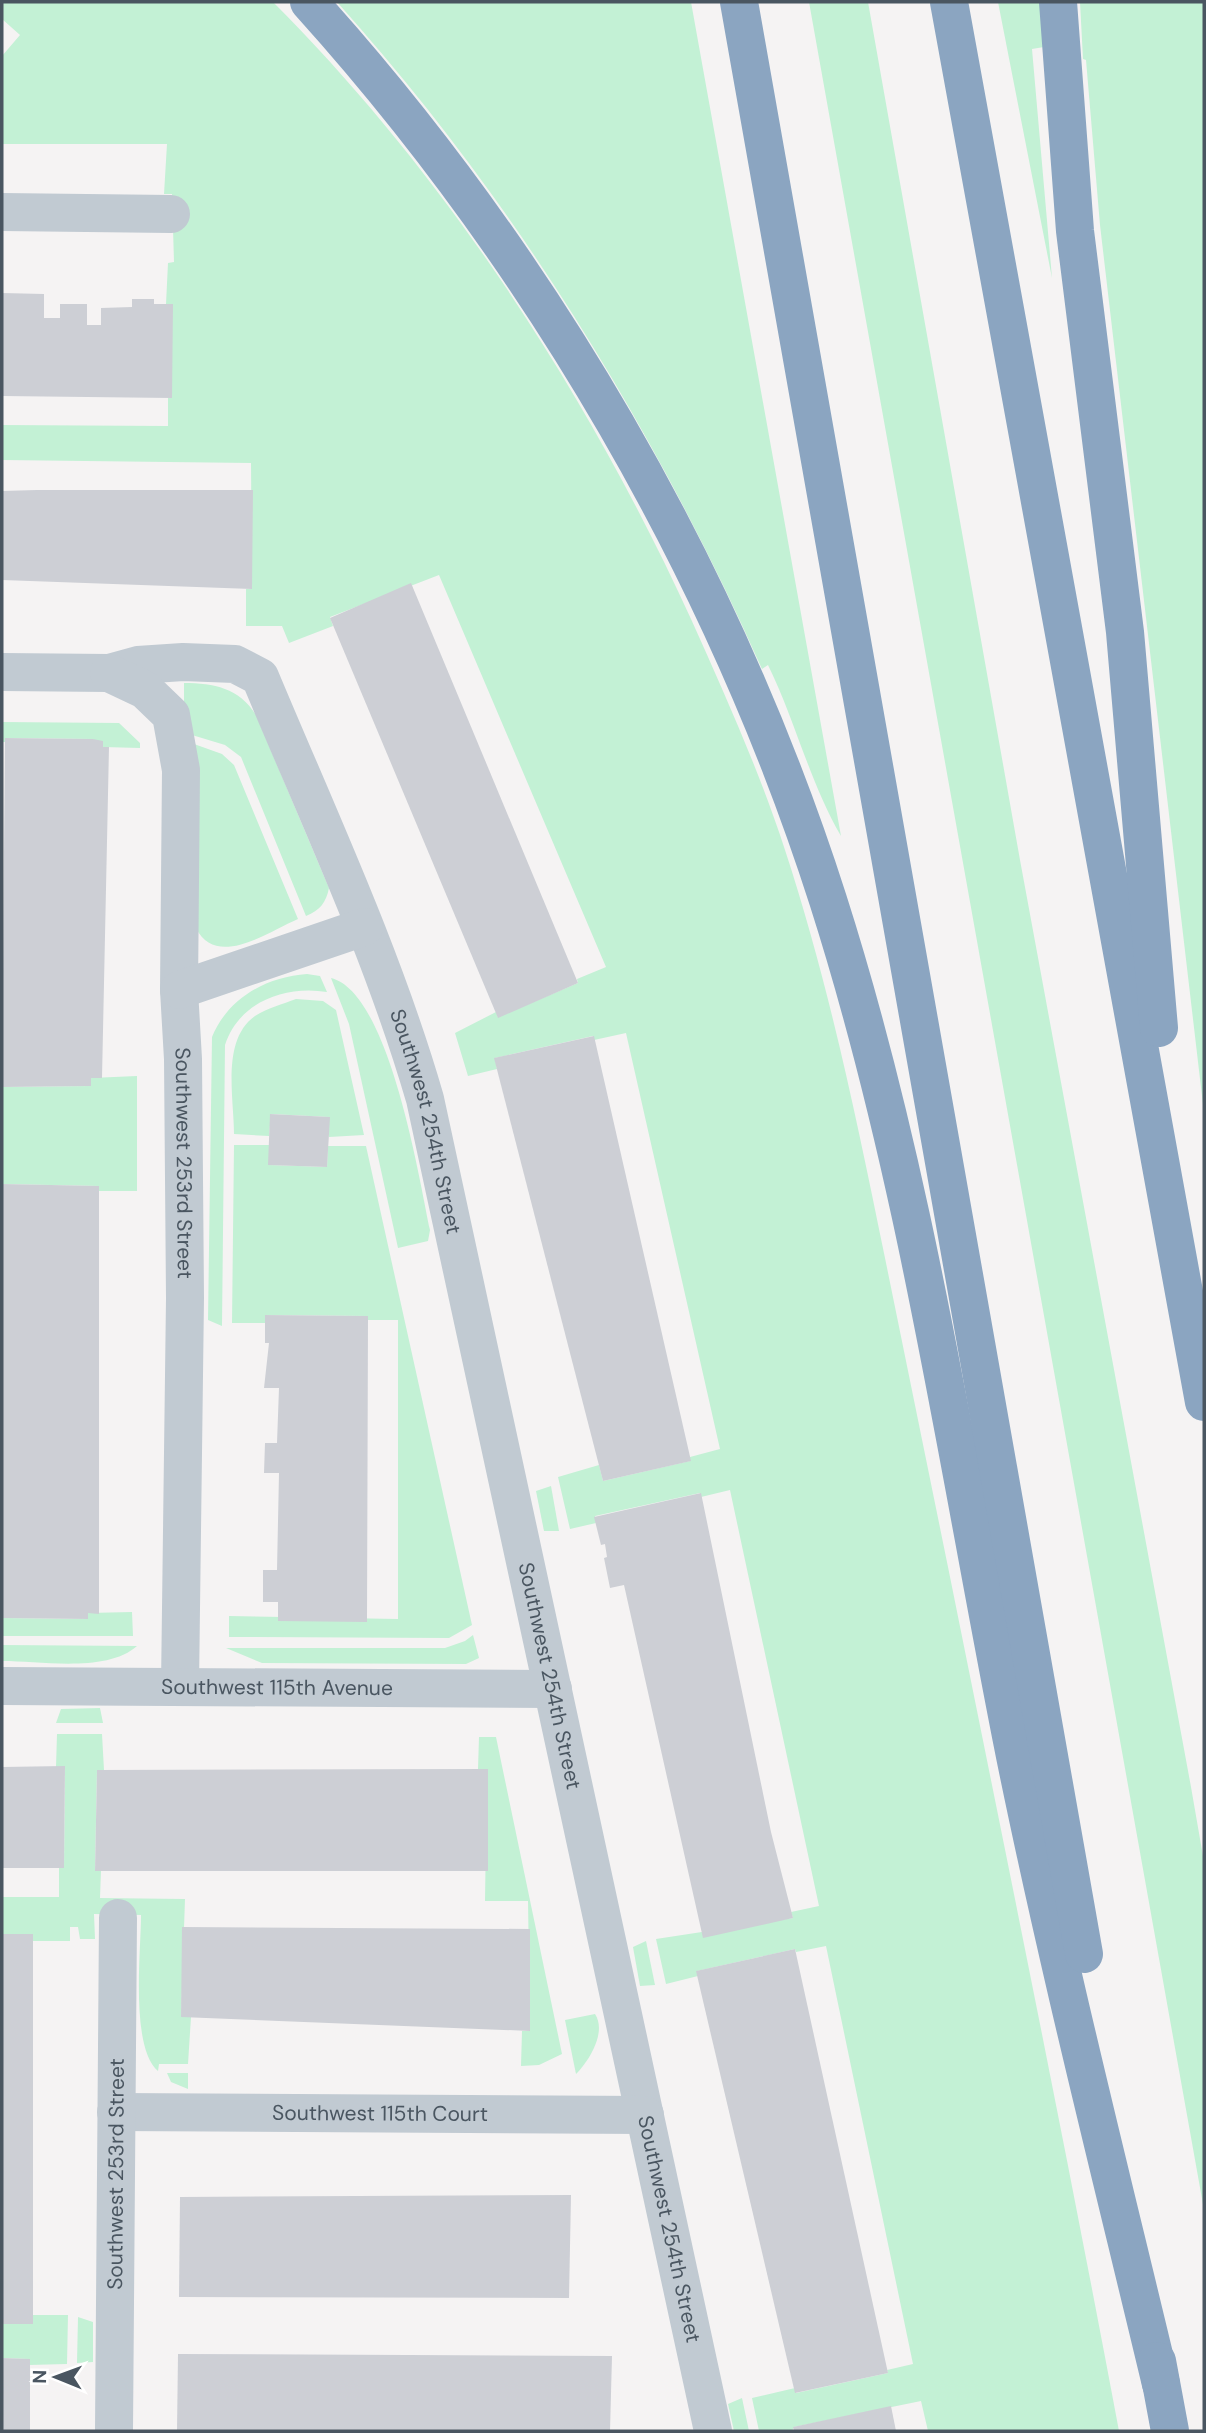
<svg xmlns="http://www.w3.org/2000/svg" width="1206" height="2433" viewBox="0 0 1206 2433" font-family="'DM Sans',sans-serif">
  <rect width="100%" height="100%" fill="#f5f3f3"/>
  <g fill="#c3f1d5">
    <path d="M 2,2 L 273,2 C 447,176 589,396 691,619 C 725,695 759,770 785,850 C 829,984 857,1121 885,1258 C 906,1361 927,1464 948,1567 C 1006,1855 1065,2143 1119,2431 L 928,2431 L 921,2401 L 794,2427 L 792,2431 L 759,2431 L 752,2398 L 795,2388 L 796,2393 L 888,2373 L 887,2370 L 913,2364 L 826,1946 L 796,1952 L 795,1949 L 697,1971 L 698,1976 L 666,1984 L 656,1939 L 793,1918 L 791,1912 L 819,1906 L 730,1490 L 701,1497 L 700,1493 L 595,1516 L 596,1523 L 570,1529 L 558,1477 L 599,1465 L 603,1481 L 690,1461 L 690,1457 L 720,1449 L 626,1033 L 594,1040 L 593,1036 L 495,1058 L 497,1069 L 468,1076 L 455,1033 L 496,1012 L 498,1017 L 578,983 L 577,979 L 606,967 L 439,575 L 330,617 L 333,626 L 289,643 L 282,626 L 246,626 L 246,589 L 252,589 L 251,463 L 2,460 L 2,425 L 168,426 L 168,398 L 172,398 L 166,304 L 168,263 L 174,262 L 172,194 L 164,194 L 167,144 L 2,144 L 2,56 L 20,35 L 2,19 Z"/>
    <path d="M 337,2 L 691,2 L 841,836 C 810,783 795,720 768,665 L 762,669 C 654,427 515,200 337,2 Z"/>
    <path d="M 809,2 L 868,2 L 1020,860 L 1191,1787 L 1204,1862 L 1204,2210 Z"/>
    <path d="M 998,2 L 1042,2 L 1044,47 L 1032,49 L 1052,278 Z"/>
    <path d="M 1080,2 L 1204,2 L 1204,1113 L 1100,225 L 1086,60 L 1083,59 Z"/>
    <path d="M 184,683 C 214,683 239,688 256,715 L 329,888 C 326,903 320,910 306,916 L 241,757 L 225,745 L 192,735 L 184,716 Z"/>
    <path d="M 2,722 L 119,723 L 140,743 L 140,748 L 103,747 L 93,739 L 6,738 L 5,742 L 2,742 Z"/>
    <path d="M 194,744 L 222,754 L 234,765 L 298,919 C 268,932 216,969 196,928 Z"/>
    <path d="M 307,974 L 320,976 L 327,992 C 285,985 239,1002 225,1045 L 222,1326 L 208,1320 L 212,1037 C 228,998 266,977 307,974 Z"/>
    <path d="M 331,978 C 389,992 419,1177 430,1230 L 428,1241 L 398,1248 L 349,1024 Z"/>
    <path d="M 296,999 L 323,1001 L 336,1010 L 364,1135 L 329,1137 L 329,1117 L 271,1114 L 269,1136 L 234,1134 C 234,1098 221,1040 255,1016 C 267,1008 283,1004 296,999 Z"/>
    <path d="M 137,1076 L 137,1191 L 99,1191 L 99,1186 L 3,1184 L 2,1189 L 2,1084 L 2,1087 L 91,1086 L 91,1078 Z"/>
    <path d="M 234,1145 L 269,1145 L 269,1165 L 327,1167 L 328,1146 L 366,1146 L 472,1625 L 449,1638 L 229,1637 L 229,1616 L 398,1619 L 398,1320 L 368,1320 L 367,1316 L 266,1315 L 265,1323 L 232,1323 Z"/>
    <path d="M 551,1486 L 559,1531 L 544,1531 L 536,1491 Z"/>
    <path d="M 132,1612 L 133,1636 L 2,1636 L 2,1618 L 88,1619 L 88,1613 Z"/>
    <path d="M 473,1635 L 479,1658 L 466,1664 L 262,1663 L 226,1648 L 445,1648 L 465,1641 Z"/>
    <path d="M 2,1645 L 137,1646 C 107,1673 41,1661 2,1661 Z"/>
    <path d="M 100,1708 L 103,1723 L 56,1723 L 61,1709 Z"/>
    <path d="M 57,1734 L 102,1734 L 104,1770 L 97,1770 L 95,1870 L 101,1870 L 100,1898 L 185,1899 L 181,2016 L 191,2017 L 188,2064 L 159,2064 L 158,2071 C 130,2047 141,1952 141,1915 L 94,1914 L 95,1939 L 80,1939 L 78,1927 L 70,1927 L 70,1941 L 33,1941 L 32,1934 L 2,1934 L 2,1897 L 59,1897 L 59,1868 L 64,1867 L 65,1767 L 56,1767 Z"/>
    <path d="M 479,1737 L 496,1737 L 562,2054 L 539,2065 L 521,2066 L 522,2031 L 530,2031 L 528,1901 L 485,1901 L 487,1769 L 478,1769 Z"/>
    <path d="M 646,1941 L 655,1985 L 640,1986 L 633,1947 Z"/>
    <path d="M 595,2014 C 607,2032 589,2061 576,2074 L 565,2020 Z"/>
    <path d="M 167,2073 L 188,2073 L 188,2089 L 171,2082 Z"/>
    <path d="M 32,2315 L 68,2315 L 67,2364 L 29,2365 L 29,2359 L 2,2358 L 2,2324 L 33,2324 Z"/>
    <path d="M 78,2317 L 93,2322 L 93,2362 L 77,2363 Z"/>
    <path d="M 742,2398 L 749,2431 L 734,2431 L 728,2404 Z"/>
  </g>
  <g fill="#cdcfd5">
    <path d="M 2,293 L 44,294 L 44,318 L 60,318 L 60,304 L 87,304 L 87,325 L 101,325 L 101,308 L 132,307 L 132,299 L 154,299 L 154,304 L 173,304 L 172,398 L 2,396 Z"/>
    <path d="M 37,490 L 253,490 L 252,589 L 2,580 L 2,491 Z"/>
    <path d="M 411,583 L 578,983 L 498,1018 L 330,618 Z"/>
    <path d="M 5,738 L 93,739 L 103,741 L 103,747 L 109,747 L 102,1078 L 91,1078 L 91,1086 L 2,1087 Z"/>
    <path d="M 594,1036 L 691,1461 L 603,1481 L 494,1058 Z"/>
    <path d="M 270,1114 L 330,1117 L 327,1167 L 268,1165 Z"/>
    <path d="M 2,1184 L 99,1186 L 99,1614 L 88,1613 L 88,1619 L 2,1618 Z"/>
    <path d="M 265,1315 L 368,1316 L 367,1622 L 278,1621 L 278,1602 L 263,1602 L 263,1570 L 277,1570 L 279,1473 L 264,1473 L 265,1443 L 277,1443 L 279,1388 L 264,1388 L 269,1343 L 265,1343 Z"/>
    <path d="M 701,1493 L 771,1832 L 793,1918 L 703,1938 L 624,1585 L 610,1588 L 604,1558 L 607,1557 L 605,1544 L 601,1545 L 594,1517 Z"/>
    <path d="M 65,1766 L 64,1868 L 2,1868 L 2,1767 Z"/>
    <path d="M 488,1769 L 488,1871 L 95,1871 L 97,1770 Z"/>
    <path d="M 182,1927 L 530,1929 L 530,2031 L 181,2017 Z"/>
    <rect x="2" y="1934" width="31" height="390"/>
    <path d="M 795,1949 L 888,2373 L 795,2393 L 696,1971 Z"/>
    <path d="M 571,2195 L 569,2298 L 179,2297 L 180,2197 Z"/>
    <path d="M 178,2354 L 612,2356 L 610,2431 L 177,2431 Z"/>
    <path d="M 2,2358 L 30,2359 L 30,2431 L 2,2431 Z"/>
    <path d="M 891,2406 L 896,2431 L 794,2431 L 793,2427 Z"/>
  </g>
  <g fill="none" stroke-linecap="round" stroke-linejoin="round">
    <g stroke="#c1cad2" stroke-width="38">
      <path d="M 2,212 L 171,214"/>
      <path id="s1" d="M 2,672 L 109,673 L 138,665 L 183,662 L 235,664 L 260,677 C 318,816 383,954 425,1099 L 713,2431"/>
      <path id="s2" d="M 109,673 L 145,690 L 171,715 L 181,770 L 179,990 L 183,1059 L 185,1298 L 180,1686"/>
      <path d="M 179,990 L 364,927"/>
      <path id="s3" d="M 2,1686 L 553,1689"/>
      <path id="s4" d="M 116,2112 L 645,2115"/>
      <path id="s5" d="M 114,2431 L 118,1918"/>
    </g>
    <g stroke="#8ba5c1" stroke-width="38">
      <path d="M 309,2 C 540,258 723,572 828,900 C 917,1178 958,1471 1015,1756 C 1058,1967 1111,2175 1161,2384"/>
      <path d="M 739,2 L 1084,1954"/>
      <path d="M 949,2 L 1204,1402"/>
      <path d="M 1058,2 L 1075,231 L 1125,632 L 1159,1028"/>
      <path d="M 1157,2361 L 1170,2431"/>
    </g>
  </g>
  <g text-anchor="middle" stroke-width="7" stroke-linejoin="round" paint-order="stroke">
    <g font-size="21" fill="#4a5661" stroke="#fff">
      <text dy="7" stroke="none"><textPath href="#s1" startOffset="738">Southwest 254th Street</textPath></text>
      <text dy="7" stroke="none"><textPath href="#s2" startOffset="525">Southwest 253rd Street</textPath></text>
      <text dy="7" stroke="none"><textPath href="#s1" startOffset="1306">Southwest 254th Street</textPath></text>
      <text dy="7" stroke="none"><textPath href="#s3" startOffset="275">Southwest 115th Avenue</textPath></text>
      <text dy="7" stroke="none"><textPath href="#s4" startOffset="264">Southwest 115th Court</textPath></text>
      <text dy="7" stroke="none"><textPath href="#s5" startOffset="257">Southwest 253rd Street</textPath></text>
      <text dy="7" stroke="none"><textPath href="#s1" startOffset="1872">Southwest 254th Street</textPath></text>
    </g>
  </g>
  <rect width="1206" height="2433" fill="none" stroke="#4a5661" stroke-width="7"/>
  <g transform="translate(56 2377) rotate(271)" stroke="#ffffff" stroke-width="5" paint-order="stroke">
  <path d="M0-5L12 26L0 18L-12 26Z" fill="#4a5661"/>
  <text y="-10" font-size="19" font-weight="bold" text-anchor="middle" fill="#4a5661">N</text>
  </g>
</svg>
